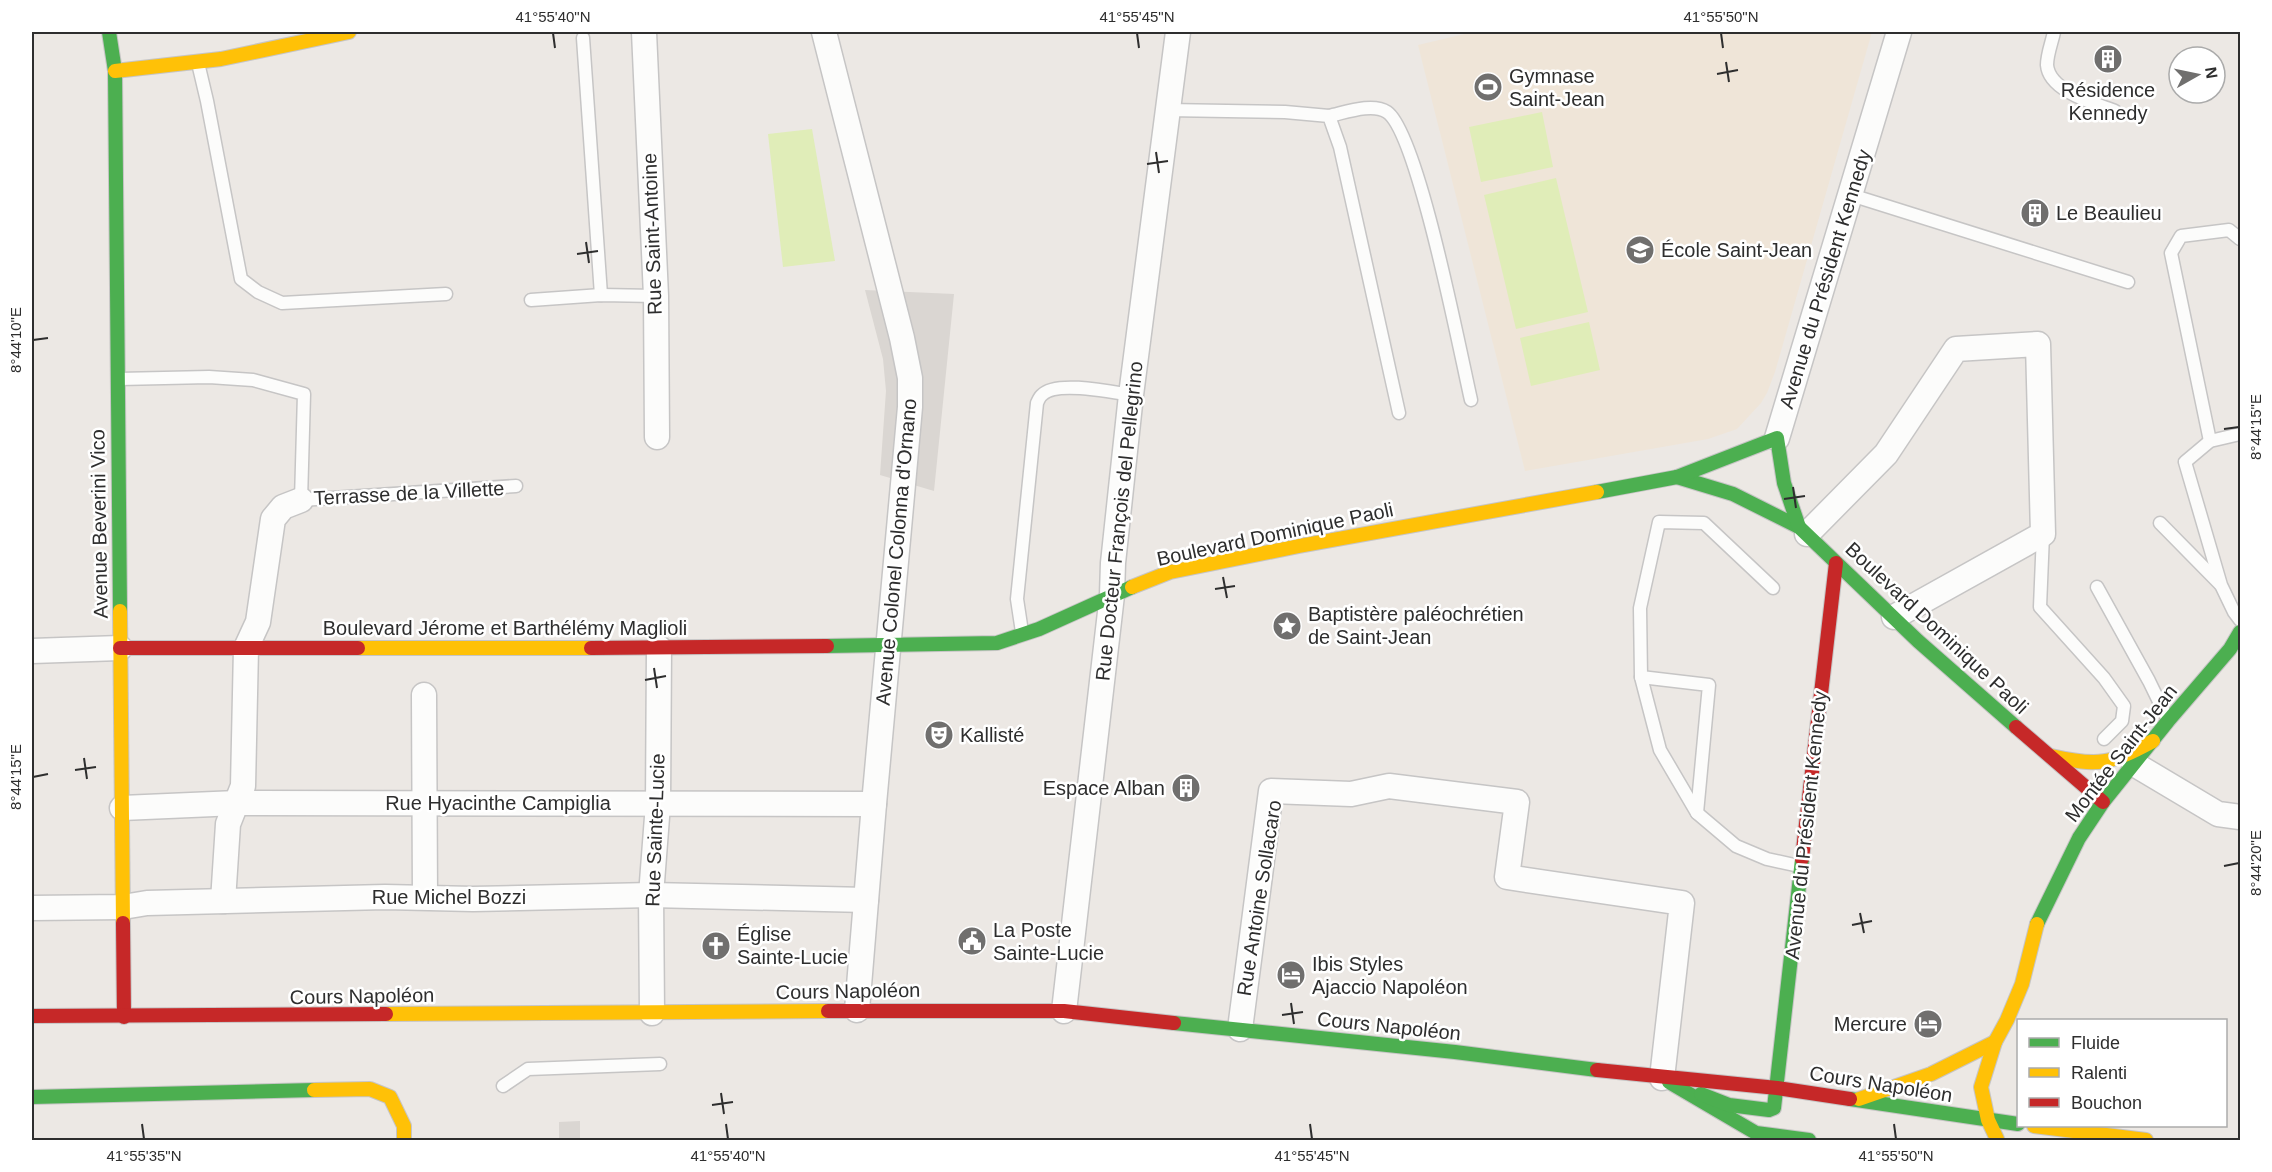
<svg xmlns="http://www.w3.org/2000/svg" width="2272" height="1172" viewBox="0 0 2272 1172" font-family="Arial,sans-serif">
  <rect width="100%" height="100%" fill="#ece8e4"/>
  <path fill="#efe5d8" d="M 1473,32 L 1872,32 L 1775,372 L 1767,393 L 1761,403 L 1737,429 L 1708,439 L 1525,471 L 1418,45 Z"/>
  <g fill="#e0edb8">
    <path d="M 1542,112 L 1553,167 L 1481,182 L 1469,127 Z"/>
    <path d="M 812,129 L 835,261 L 783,267 L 768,134 Z"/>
    <path d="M 1556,178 L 1588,312 L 1516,329 L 1484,195 Z"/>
    <path d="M 1589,322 L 1600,370 L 1531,386 L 1520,338 Z"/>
  </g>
  <g fill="#dad6d2">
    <path d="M 865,290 L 954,294 L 934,491 L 880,475 L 886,391 L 883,359 Z"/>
    <path d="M 580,1121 L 580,1140 L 559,1140 L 559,1122 Z"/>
  </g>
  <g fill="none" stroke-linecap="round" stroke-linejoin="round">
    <g stroke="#c6c5c5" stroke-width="15">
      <g id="lane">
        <path d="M 2054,32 C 2052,42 2047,54 2047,65 C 2049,91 2094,103 2115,111"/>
        <path d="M 583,38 L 601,295"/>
        <path d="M 198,63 L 207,101 L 241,279 L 258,292 L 282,303 L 446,294"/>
        <path d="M 1167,110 L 1285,112 L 1329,116 L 1340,147 L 1399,413"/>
        <path d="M 1329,116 C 1344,113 1372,102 1387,112 C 1418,133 1460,352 1471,400"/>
        <path d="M 1851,195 L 2128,282"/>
        <path d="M 531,300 L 601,295 L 656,296"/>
        <path d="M 119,379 L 209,377 L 253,380 L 304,394 L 301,500 L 516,486"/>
        <path d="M 2240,434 L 2210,441 L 2185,462 L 2221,585 L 2234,612 L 2240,620"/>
        <path d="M 2210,441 L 2171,253 L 2181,236 L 2229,230 L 2240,239"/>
        <path d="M 2160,523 L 2220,584"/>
        <path d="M 2043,534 L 2040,607 L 2104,678 L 2124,706 L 2122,721 L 2104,739"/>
        <path d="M 2097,587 L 2149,681 L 2167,718"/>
        <path d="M 1773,588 L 1704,523 L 1659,522 L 1640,608 L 1641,677 L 1660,750 L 1697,813 L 1736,846 L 1767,859 L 1799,866"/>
        <path d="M 1022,632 L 1017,599 L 1037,403 C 1038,401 1040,396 1042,395 C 1056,380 1112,392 1131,395"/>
        <path d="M 1641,677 L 1709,685 L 1697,813"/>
        <path d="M 503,1086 L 528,1069 L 660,1064"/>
      </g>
    </g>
    <g stroke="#c6c5c5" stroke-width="27">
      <g id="street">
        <path d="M 644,32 L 656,296 L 657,437"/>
        <path d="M 824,32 L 902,338 L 910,378 L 910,407 L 874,804 L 857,1010"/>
        <path d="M 1777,438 L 1899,32"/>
        <path d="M 1807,534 L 1886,454 L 1956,349 L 2038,344 L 2043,534 L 1894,617"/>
        <path d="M 32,651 L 120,648"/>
        <path d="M 424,695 L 425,897"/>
        <path d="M 2134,764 L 2218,814 L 2240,817"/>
        <path d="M 122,808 L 237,803 L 874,804"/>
        <path d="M 223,901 L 228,824 L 243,786 L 246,648 L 258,622 L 273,519 L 283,507 L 301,500"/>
        <path d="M 32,908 L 123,907 L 147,903 L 385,897 L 473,899 L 651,895 L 866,900"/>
        <path d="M 1064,1011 L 1112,595 L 1113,563 L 1131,395 L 1178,32"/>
        <path d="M 652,1013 L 651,895 L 658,804 L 659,648"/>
        <path d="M 1240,1029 L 1271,791 L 1351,794 L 1389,786 L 1517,802 L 1507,877 L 1682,903 L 1662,1078"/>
      </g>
    </g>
    <g stroke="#c6c5c5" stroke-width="16">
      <g id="fast">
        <path d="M 109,32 L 115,71 L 120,611"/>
        <path d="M 1677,477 L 1733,494 L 1799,527 L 1918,641 L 2016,727"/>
        <path d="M 1597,492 L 1677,477 L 1777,438 L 1784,483 L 1799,527"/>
        <path d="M 827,646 L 997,643 L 1039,629 L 1132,587"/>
        <path d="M 2037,924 L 2079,838 L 2103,802 L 2168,721 L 2230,649 L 2240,632"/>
        <path d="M 1174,1023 L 1455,1052 L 1597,1070"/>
        <path d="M 1669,1082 L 1756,1133 L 1809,1140"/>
        <path d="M 1701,1094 L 1729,1105 L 1769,1110 L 1774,1108 L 1802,859"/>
        <path d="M 32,1097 L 314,1090"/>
        <path d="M 1850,1099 L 2018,1124"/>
      </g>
    </g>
    <g stroke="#c6c5c5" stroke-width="16">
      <g id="slow">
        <path d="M 115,71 L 221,59 L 349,32"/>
        <path d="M 1132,587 L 1170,572 L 1299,546 L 1597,492"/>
        <path d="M 120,611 L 123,923"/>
        <path d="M 358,648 L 591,648"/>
        <path d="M 2051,756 C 2099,767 2110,764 2153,741"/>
        <path d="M 386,1014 L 828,1011"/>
        <path d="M 314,1090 L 370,1089 L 390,1097 L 404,1126 L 404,1140"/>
        <path d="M 1859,1099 L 1931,1074 L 1995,1042"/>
        <path d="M 2034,1126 L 2146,1140"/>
        <path d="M 1997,1139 L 1988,1120 L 1981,1087 L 1995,1042 L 2007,1020 L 2022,984 L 2037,924"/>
      </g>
    </g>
    <g stroke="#c6c5c5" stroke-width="16">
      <g id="jam">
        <path d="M 120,648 L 358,648"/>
        <path d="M 591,648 L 827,646"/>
        <path d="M 2016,727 L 2103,802"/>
        <path d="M 1802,859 L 1836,563"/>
        <path d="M 123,923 L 124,1017"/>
        <path d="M 828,1011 L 1064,1011 L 1174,1023"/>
        <path d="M 32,1016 L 386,1014"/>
        <path d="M 1597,1070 L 1777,1088 L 1850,1099"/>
      </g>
    </g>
    <use href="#lane" stroke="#fcfcfb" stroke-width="12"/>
    <use href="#street" stroke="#fcfcfb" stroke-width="24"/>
    <use href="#fast" stroke="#4caf50" stroke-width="14"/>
    <use href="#slow" stroke="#ffc107" stroke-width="14"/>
    <use href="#jam" stroke="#c62828" stroke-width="14"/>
  </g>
  <path fill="none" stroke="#2e2e2e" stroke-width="2" d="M 553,33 L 555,48M 1137,33 L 1139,48M 1721,33 L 1723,48M 1726,62 L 1729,82M 1717,74 L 1738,70M 1156,152 L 1159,173M 1147,164 L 1168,161M 586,242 L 589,263M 577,254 L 598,251M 33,340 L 48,338M 2224,429 L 2239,427M 1793,487 L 1796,508M 1784,499 L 1805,496M 1223,577 L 1227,598M 1215,589 L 1235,586M 654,668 L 657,688M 645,680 L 666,676M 84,758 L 87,779M 75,770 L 96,767M 33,777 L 48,774M 2224,866 L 2239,863M 1860,913 L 1864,933M 1852,925 L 1872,921M 1291,1003 L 1294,1024M 1282,1015 L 1303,1012M 721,1093 L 724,1114M 712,1105 L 733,1102M 142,1124 L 144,1139M 726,1124 L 728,1139M 1310,1124 L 1312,1139M 1894,1124 L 1896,1139"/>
  <defs>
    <g id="building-disc" transform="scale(1.5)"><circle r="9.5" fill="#706f6e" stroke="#fff"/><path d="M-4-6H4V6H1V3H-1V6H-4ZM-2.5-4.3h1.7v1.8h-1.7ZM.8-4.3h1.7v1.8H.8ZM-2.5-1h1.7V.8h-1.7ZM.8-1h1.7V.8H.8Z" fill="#fff"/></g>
    <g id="stadium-disc" transform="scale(1.5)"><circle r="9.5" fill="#706f6e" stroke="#fff"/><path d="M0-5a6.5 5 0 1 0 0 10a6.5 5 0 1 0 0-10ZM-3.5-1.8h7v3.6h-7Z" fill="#fff"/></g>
    <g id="school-disc" transform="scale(1.5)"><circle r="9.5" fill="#706f6e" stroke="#fff"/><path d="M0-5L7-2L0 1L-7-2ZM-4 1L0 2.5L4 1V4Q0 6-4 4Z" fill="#fff"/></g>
    <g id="sight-disc" transform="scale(1.5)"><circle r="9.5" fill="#706f6e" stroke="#fff"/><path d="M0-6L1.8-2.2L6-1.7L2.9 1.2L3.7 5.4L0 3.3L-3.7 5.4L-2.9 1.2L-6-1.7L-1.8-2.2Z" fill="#fff"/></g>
    <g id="theatre-disc" transform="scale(1.5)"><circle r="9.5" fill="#706f6e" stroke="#fff"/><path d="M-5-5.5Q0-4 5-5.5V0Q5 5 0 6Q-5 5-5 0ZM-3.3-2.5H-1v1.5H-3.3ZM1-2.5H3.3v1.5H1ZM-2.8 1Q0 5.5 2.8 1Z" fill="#fff"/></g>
    <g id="civic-disc" transform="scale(1.5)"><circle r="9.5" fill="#706f6e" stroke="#fff"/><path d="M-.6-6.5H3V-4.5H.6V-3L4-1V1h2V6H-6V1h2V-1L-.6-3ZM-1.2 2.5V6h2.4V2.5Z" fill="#fff"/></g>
    <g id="church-disc" transform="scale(1.5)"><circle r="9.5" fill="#706f6e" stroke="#fff"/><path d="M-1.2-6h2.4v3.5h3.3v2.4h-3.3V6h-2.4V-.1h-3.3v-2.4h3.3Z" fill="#fff"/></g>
    <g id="hotel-disc" transform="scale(1.5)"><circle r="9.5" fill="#706f6e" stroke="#fff"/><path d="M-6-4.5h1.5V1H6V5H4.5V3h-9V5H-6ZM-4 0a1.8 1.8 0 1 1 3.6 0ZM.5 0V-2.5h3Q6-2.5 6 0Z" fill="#fff"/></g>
  </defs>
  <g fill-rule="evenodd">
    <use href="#building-disc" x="2108" y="59"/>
    <use href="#stadium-disc" x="1488" y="87"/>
    <use href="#building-disc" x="2035" y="213"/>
    <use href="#school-disc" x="1640" y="250"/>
    <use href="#sight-disc" x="1287" y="626"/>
    <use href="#theatre-disc" x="939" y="735"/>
    <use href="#building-disc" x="1186" y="788"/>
    <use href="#civic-disc" x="972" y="941"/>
    <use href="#church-disc" x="716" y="946"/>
    <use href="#hotel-disc" x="1291" y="975"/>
    <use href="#hotel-disc" x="1928" y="1024"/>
  </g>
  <g text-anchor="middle" stroke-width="5" stroke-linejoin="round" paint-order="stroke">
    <g font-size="20" fill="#2e2e2e" stroke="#fff" text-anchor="start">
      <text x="1509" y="83">Gymnase<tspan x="1509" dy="23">Saint-Jean</tspan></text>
      <text x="2108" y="97" text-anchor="middle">Résidence<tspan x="2108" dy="23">Kennedy</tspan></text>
      <text x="2056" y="220">Le Beaulieu</text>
      <text x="1661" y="257">École Saint-Jean</text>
      <text x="1308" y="621">Baptistère paléochrétien<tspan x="1308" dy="23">de Saint-Jean</tspan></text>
      <text x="960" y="742">Kallisté</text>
      <text x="1165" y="795" text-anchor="end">Espace Alban</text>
      <text x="993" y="937">La Poste<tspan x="993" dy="23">Sainte-Lucie</tspan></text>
      <text x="737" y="941">Église<tspan x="737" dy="23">Sainte-Lucie</tspan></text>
      <text x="1312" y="971">Ibis Styles<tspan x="1312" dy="23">Ajaccio Napoléon</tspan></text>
      <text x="1907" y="1031" text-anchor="end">Mercure</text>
    </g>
    <g font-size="20" fill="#2e2e2e" stroke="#fff">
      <text transform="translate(652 234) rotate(-92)" y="7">Rue Saint-Antoine</text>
      <text transform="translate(1825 279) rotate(-73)" y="7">Avenue du Président Kennedy</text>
      <text transform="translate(409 493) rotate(-3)" y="7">Terrasse de la Villette</text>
      <text transform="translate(1119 521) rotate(-84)" y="7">Rue Docteur François del Pellegrino</text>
      <text transform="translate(99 524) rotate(-91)" y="7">Avenue Beverini Vico</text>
      <text transform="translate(1275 534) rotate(-12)" y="7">Boulevard Dominique Paoli</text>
      <text transform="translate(896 552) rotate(-85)" y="7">Avenue Colonel Colonna d'Ornano</text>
      <text x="505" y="635">Boulevard Jérome et Barthélémy Maglioli</text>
      <text transform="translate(1937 628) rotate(43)" y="7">Boulevard Dominique Paoli</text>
      <text transform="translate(2121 753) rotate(-52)" y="7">Montée Saint-Jean</text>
      <text x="498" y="810">Rue Hyacinthe Campiglia</text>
      <text transform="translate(1806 825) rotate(-84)" y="7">Avenue du Président Kennedy</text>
      <text transform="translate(655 830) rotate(-88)" y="7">Rue Sainte-Lucie</text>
      <text x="449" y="904">Rue Michel Bozzi</text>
      <text transform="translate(1259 898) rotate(-81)" y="7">Rue Antoine Sollacaro</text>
      <text transform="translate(848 991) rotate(-1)" y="7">Cours Napoléon</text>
      <text transform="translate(362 996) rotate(-1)" y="7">Cours Napoléon</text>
      <text transform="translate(1389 1026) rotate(6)" y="7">Cours Napoléon</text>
      <text transform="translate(1881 1084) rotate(9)" y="7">Cours Napoléon</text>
    </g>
  </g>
  <rect width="2272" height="1172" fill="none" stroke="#ffffff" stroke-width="66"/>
  <rect x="2017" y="1019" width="210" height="108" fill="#ffffff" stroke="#ababab" stroke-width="1.5"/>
  <rect x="2029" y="1038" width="30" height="9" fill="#4caf50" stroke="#ababab" stroke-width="1.5"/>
  <text x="2071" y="1049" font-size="18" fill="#2e2e2e">Fluide</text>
  <rect x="2029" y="1068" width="30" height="9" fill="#ffc107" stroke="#ababab" stroke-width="1.5"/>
  <text x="2071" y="1079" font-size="18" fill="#2e2e2e">Ralenti</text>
  <rect x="2029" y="1098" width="30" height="9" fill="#c62828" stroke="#ababab" stroke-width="1.5"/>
  <text x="2071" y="1109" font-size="18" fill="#2e2e2e">Bouchon</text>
  <g transform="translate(2197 75) rotate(81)"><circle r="28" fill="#ffffff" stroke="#ababab" stroke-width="1.5"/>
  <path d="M0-4.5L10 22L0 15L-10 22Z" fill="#706f6e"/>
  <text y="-9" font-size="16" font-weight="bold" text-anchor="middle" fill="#2e2e2e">N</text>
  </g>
  <rect x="33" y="33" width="2206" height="1106" fill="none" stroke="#2e2e2e" stroke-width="2"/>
  <g font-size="15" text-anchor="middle" fill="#2e2e2e">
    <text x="553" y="22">41°55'40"N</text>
    <text x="1137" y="22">41°55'45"N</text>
    <text x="1721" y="22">41°55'50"N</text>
    <text transform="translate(16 340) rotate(-90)" y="5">8°44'10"E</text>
    <text transform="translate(2256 427) rotate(-90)" y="5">8°44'15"E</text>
    <text transform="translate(16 777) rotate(-90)" y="5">8°44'15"E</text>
    <text transform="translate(2256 863) rotate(-90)" y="5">8°44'20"E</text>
    <text x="144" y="1161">41°55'35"N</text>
    <text x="728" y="1161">41°55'40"N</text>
    <text x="1312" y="1161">41°55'45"N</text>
    <text x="1896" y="1161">41°55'50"N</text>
  </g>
</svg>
